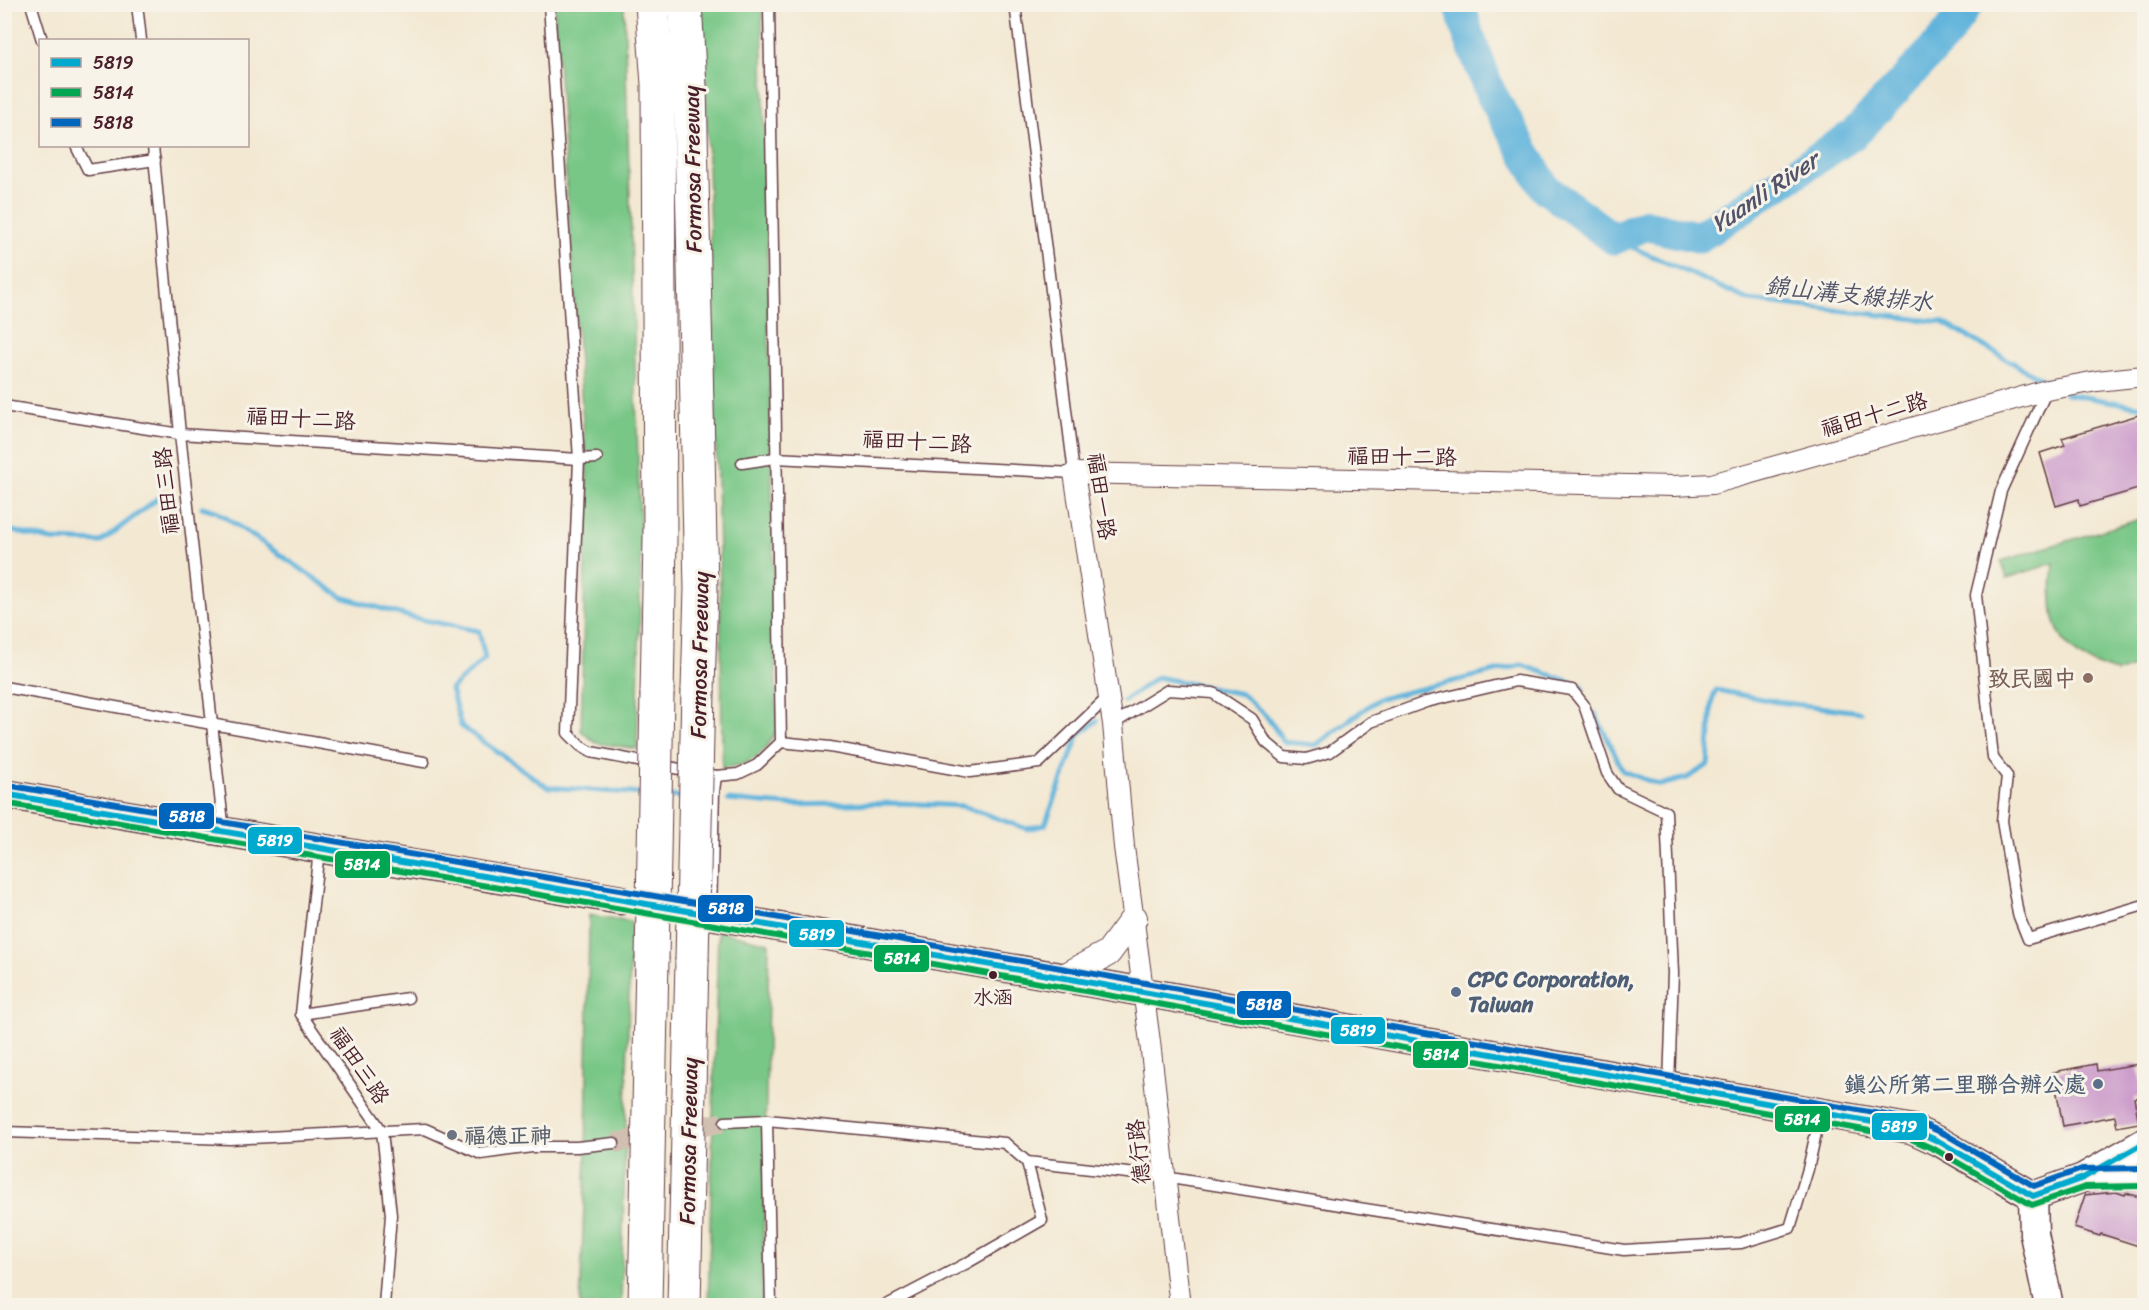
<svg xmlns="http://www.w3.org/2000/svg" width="2149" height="1310" viewBox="0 0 2149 1310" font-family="Sriracha,'LXGW WenKai TC',sans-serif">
  <rect width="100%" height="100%" fill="#f7f3e8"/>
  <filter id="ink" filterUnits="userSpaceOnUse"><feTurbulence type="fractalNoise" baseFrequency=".0167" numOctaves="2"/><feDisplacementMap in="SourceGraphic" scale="12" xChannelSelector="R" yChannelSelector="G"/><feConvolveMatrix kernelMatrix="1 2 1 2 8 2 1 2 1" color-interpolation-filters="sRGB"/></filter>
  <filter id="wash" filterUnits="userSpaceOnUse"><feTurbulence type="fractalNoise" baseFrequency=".008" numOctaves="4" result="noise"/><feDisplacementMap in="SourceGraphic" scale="24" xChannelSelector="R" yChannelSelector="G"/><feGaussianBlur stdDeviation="1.35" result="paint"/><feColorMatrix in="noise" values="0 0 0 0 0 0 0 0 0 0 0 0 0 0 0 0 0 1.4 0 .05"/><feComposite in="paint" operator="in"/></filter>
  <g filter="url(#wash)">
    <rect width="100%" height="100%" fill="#f3e8d2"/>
    <g fill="#79c787" stroke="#627359" stroke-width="1.5">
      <path d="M 554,5 L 624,5 L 641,559 L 637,749 L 596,743 L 581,731 L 587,478 Z"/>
      <path d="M 700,5 L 762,5 L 777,729 C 764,756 752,765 722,768 L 721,621 L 706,94 Z"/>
      <path d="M 2144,518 L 2144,663 L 2116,673 C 2105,668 2092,664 2081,657 C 2046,633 2051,599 2054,563 L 2007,578 L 2001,561 Z"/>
      <path d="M 589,915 L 631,921 L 621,1305 L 580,1306 L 586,1155 Z"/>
      <path d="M 718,931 L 769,943 L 762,1305 L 708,1306 Z"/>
    </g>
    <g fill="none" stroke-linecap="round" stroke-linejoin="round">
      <g stroke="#60b4dc" stroke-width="5">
        <path d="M 1614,239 L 1749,300 L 1942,322 L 2048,383"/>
        <path d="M 2066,394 L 2144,407"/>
        <path d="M 202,507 L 216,511 L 342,597 L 414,618 L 479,631 L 485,658 L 451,689 L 461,726 L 547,787 L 644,794"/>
        <path d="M 4,529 L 51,540 L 101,542 L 161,496 L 173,499"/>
        <path d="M 1124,701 L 1157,677 L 1242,694 L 1268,718 L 1284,742 L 1316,745 L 1378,699 L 1522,665 L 1582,686 L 1583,689"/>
        <path d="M 1595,713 L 1623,771 L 1660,785 L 1687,778 L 1708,765 L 1712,701 L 1716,690 L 1777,702 L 1860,712"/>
        <path d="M 665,796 L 686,797"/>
        <path d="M 728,800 L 788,805 L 900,803 L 963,806 L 1027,829 L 1045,825 L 1079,734 L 1097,721"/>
      </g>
      <path stroke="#60b4dc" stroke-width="32" d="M 1460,4 L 1466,28 L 1490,92 L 1545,188 L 1614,239 L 1645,225 L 1699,237 L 1854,134 L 1946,36 L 1967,4"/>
    </g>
    <g id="blocks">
      <g fill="#cd9ecc">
        <path d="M 2145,413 L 2145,487 L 2080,506 L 2079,499 L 2056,506 L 2040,453 L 2065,445 L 2062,438 Z"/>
        <path d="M 2096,1064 L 2097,1071 L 2138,1064 L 2143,1096 L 2134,1098 L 2139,1123 L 2117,1127 L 2115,1116 L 2063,1126 L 2053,1072 Z"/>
        <path d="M 2116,1192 L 2125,1195 L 2126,1193 L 2145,1199 L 2145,1248 L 2101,1234 L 2100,1236 L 2074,1228 L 2085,1195 Z"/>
      </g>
    </g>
  </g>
  <g filter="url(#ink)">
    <use href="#blocks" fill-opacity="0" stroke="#633d44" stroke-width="1.5"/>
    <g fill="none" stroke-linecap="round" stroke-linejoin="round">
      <path stroke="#d1c0b1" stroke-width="20" stroke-dasharray="20 10" stroke-linecap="butt" d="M 614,1143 L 725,1122"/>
      <path stroke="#d1c0b1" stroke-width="28" stroke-dasharray="28 14" stroke-linecap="butt" d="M 621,900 L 711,915"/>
      <g stroke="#633d44" stroke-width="13">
        <g id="service">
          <path d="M 31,4 L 42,40"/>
          <path d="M 137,4 L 141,40"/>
          <path d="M 549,4 L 579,459 L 568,733 L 581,746 L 591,752 L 716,776 L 738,774 L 757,765 L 781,742"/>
          <path d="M 769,4 L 781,742 L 830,747 L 970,772 L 1039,763 L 1108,697"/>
          <path d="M 76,146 L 88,170 L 155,160"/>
          <path d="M 153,146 L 180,434 L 224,832"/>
          <path d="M 2047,390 L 2001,491 L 1976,595 L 1993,758 L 2007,776 L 2002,821 L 2018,914 L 2028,939 L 2144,905"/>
          <path d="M 4,406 L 180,434 L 579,459 L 597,458"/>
          <path d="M 742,463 L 775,458 L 1074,473 L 1015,4"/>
          <path d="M 4,687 L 424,762"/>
          <path d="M 1113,724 L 1168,690 L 1213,693 L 1252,719 L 1266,742 L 1284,757 L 1306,759 L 1330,752 L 1371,722 L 1426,702 L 1516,681 L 1572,690 L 1584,705 L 1607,773 L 1618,789 L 1666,812 L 1673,973 L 1669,1084"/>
          <path d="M 319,850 L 301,1014 L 382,1131 L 391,1215 L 384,1306"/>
          <path d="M 711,914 L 714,791 L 716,776"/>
          <path d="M 301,1014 L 408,998"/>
          <path d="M 767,1120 L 771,1306"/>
          <path d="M 725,1122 L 767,1120 L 1005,1143 L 1027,1162 L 1164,1177 L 1624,1250 L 1741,1243 L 1790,1228 L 1808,1169 L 1820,1115"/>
          <path d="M 4,1132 L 230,1139 L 425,1129 L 481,1154 L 532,1147 L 577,1147 L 614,1143"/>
          <path d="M 885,1306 L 967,1263 L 1042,1220 L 1027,1162"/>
        </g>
      </g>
      <g stroke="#633d44" stroke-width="22">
        <path id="minor" d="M 1180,1306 L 1150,1042 L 1124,847 L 1113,724 L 1074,473 L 1674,486 L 1712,484 L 2047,390 L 2097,381 L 2144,376"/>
      </g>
      <g stroke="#633d44" stroke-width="28">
        <g id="tertiary">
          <path d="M 1064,977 L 1108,953 L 1134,918"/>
          <path d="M 2083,1178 L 2144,1177"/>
        </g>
      </g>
      <g stroke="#633d44" stroke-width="31">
        <g id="secondary">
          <path d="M 4,794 L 621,900"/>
          <path d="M 711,915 L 1912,1129 L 1940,1142 L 2033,1196 L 2083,1178 L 2144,1143"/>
          <path d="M 2033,1196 L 2034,1234 L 2049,1306"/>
        </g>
      </g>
      <g stroke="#633d44" stroke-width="35">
        <g id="motorway">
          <path d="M 652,4 L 658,84 L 660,538 L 657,694"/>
          <path d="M 685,4 L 690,86 L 701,589 L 698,690"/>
          <path d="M 645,1306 L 652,960"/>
          <path d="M 684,1306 L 692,961"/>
        </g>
      </g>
      <use href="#service" stroke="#fff" stroke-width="10"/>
      <use href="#minor" stroke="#fff" stroke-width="20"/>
      <use href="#tertiary" stroke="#fff" stroke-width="26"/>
      <use href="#secondary" stroke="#fff" stroke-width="28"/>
      <use href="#motorway" stroke="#fff" stroke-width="33"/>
      <g stroke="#633d44" stroke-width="35" stroke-linecap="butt">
        <g id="motorway-bridge">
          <path d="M 652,960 L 657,694"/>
          <path d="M 692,961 L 698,690"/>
        </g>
      </g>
      <use href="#motorway-bridge" stroke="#fff" stroke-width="33"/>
      <g stroke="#f7f3e8" stroke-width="10">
        <path id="bus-1" d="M 4,794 L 711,915 L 1912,1129 L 1940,1142 L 2033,1196 L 2083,1178 L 2144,1143"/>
      </g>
      <g stroke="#f7f3e8" stroke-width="10">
        <path id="bus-2" d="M 4,803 L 709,924 L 1909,1138 L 1936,1150 L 2032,1205 L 2085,1187 L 2144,1186"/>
      </g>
      <g stroke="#f7f3e8" stroke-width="10">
        <path id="bus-3" d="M 6,785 L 713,906 L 1914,1120 L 1945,1134 L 2034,1186 L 2082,1169 L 2144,1168"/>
      </g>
      <use href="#bus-1" stroke="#00a9ce" stroke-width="6"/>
      <use href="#bus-2" stroke="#00a651" stroke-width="6"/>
      <use href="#bus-3" stroke="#0065bd" stroke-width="6"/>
    </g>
  </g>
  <circle fill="#8d6e63" stroke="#f7f3e8" stroke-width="2" cx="2088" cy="678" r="6"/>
  <g fill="#4a1f2b" stroke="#f7f3e8" stroke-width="2">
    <circle cx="993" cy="975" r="5"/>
    <circle cx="1949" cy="1157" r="5"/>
  </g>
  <g fill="#5c6f8a" stroke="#f7f3e8" stroke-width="2">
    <circle cx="1456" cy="992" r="6"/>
    <circle cx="2098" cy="1084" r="6"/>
  </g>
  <circle fill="#6b7280" stroke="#f7f3e8" stroke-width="2" cx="452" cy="1135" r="6"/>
  <g text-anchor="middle" stroke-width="6" stroke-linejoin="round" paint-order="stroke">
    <g font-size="20" fill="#4a1f2b" stroke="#f7f3e8">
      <text x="993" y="1004">水涵</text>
    </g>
    <g font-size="22" fill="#4a1f2b" stroke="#f7f3e8">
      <text transform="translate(692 169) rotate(-91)" y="8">Formosa Freeway</text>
      <text transform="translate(1874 414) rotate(-16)" y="8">福田十二路</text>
      <text transform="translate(301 418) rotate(3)" y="8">福田十二路</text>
      <text transform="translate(917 441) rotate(3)" y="8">福田十二路</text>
      <text transform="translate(1402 456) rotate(1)" y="8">福田十二路</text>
      <text transform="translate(166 491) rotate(-96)" y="8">福田三路</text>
      <text transform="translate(1102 496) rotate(82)" y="8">福田一路</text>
      <text transform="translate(699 655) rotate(-89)" y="8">Formosa Freeway</text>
      <text transform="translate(360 1065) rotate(56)" y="8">福田三路</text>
      <text transform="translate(688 1141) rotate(-89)" y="8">Formosa Freeway</text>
      <text transform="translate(1138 1152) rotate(-96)" y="8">德行路</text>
    </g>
    <g font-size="22" font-weight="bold" fill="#785e54" stroke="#f7f3e8" text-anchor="end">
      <text x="2076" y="686">致民國中</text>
    </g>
    <g font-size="22" font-weight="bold" fill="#4e5e75" stroke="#f7f3e8" text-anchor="start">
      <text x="1468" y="987">CPC Corporation,<tspan x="1468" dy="25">Taiwan</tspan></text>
      <text x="2086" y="1092" text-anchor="end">鎮公所第二里聯合辦公處</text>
    </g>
    <g font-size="22" font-weight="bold" fill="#5b616d" stroke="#f7f3e8" text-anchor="start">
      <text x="464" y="1143">福德正神</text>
    </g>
    <g font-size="24" font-style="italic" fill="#525369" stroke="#f7f3e8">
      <text transform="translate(1765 192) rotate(-34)" y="8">Yuanli River</text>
      <text transform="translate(1849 294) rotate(6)" y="8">錦山溝支線排水</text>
    </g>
  </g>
  <g stroke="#f7f3e8" stroke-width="2">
    <rect x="158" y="802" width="57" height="28" rx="6" fill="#0065bd"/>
    <rect x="247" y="826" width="56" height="29" rx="6" fill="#00a9ce"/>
    <rect x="334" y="850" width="57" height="29" rx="6" fill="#00a651"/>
    <rect x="697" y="894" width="57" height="29" rx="6" fill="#0065bd"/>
    <rect x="788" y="919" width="57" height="29" rx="6" fill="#00a9ce"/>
    <rect x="873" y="944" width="57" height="29" rx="6" fill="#00a651"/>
    <rect x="1236" y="990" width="56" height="29" rx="6" fill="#0065bd"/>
    <rect x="1330" y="1016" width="56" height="29" rx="6" fill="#00a9ce"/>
    <rect x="1412" y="1040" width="57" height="29" rx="6" fill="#00a651"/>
    <rect x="1774" y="1105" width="57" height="28" rx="6" fill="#00a651"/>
    <rect x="1871" y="1112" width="57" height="29" rx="6" fill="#00a9ce"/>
  </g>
  <g font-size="16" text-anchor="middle" font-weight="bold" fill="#fff">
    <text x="187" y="822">5818</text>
    <text x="275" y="846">5819</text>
    <text x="362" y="870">5814</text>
    <text x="726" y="914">5818</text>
    <text x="817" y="940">5819</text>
    <text x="902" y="964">5814</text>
    <text x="1264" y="1010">5818</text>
    <text x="1358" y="1036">5819</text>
    <text x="1441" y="1060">5814</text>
    <text x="1802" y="1125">5814</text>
    <text x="1899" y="1132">5819</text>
  </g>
  <rect width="2149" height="1310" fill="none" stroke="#f7f3e8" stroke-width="24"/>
  <rect x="39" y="39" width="210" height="108" fill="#f7f3e8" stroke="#b29e9c" stroke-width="1.5"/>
  <rect x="51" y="58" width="30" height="9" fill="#00a9ce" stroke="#b29e9c" stroke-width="1.5"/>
  <text x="93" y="69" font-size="18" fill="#4a1f2b">5819</text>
  <rect x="51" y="88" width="30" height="9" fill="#00a651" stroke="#b29e9c" stroke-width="1.5"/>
  <text x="93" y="99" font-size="18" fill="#4a1f2b">5814</text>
  <rect x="51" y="118" width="30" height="9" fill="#0065bd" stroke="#b29e9c" stroke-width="1.5"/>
  <text x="93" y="129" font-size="18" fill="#4a1f2b">5818</text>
</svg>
